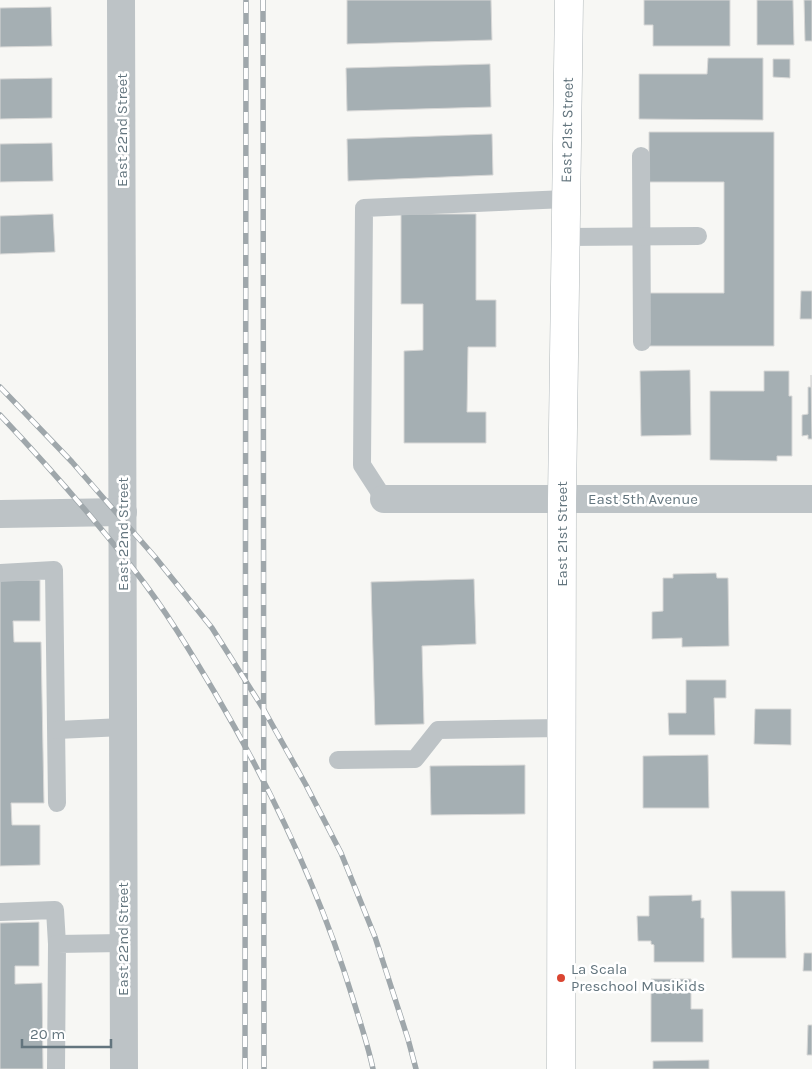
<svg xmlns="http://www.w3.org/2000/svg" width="812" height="1069" viewBox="0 0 812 1069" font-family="Karla,sans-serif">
  <rect width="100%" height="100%" fill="#f7f7f4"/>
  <g fill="#a5afb3" stroke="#d8d8d7">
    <path d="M 347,0 L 491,0 L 492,40 L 347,44 Z"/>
    <path d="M 644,0 L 730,0 L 730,46 L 653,46 L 653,25 L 644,25 Z"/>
    <path d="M 757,0 L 793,0 L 794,45 L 757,45 Z"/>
    <path d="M 804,0 L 812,0 L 812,41 L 805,41 Z"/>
    <path d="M 51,7 L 52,46 L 0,47 L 0,8 Z"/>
    <path d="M 708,58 L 763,58 L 763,120 L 639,119 L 639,74 L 707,74 Z"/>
    <path d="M 773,59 L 790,59 L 790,78 L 773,77 Z"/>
    <path d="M 490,64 L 491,107 L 347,111 L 346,68 Z"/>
    <path d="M 52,78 L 52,118 L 0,119 L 0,79 Z"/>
    <path d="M 649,132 L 774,132 L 774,346 L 649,346 L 649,293 L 724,293 L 724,182 L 649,182 Z"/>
    <path d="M 492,134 L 493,175 L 348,181 L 347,139 Z"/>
    <path d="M 52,143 L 53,181 L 0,182 L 0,144 Z"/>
    <path d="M 53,214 L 55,252 L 0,254 L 0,216 Z"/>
    <path d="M 401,214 L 476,214 L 476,300 L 496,300 L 496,347 L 468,347 L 467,412 L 486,412 L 486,443 L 404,443 L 404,351 L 423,350 L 423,304 L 401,304 Z"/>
    <path d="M 801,291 L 812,291 L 812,319 L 800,319 Z"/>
    <path d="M 690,370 L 691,435 L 641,436 L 640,371 Z"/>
    <path d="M 764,371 L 789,371 L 789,396 L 792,396 L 792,456 L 777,456 L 777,461 L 710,460 L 710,391 L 764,391 Z"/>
    <path d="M 811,375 L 812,439 L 808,439 L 808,435 L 802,436 L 802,415 L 808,414 L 808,387 L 811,387 Z"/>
    <path d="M 716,573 L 717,578 L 728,578 L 729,646 L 682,647 L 682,638 L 652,639 L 652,612 L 663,611 L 663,578 L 673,578 L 673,574 Z"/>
    <path d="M 474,579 L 476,644 L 422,646 L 424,724 L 375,725 L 371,582 Z"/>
    <path d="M 0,580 L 40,580 L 40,621 L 13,621 L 14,642 L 41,642 L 44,803 L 11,803 L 12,825 L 40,825 L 40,865 L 0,866 Z"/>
    <path d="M 686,680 L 726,680 L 726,698 L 714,698 L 715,735 L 669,735 L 668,713 L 686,713 Z"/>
    <path d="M 755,709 L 791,709 L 791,745 L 754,744 Z"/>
    <path d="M 708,755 L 709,808 L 643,808 L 643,756 Z"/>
    <path d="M 525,765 L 525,814 L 431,815 L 430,766 Z"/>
    <path d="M 731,891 L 785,891 L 786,958 L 732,958 Z"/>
    <path d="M 692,895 L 692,901 L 701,900 L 701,918 L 704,918 L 704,962 L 654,962 L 654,945 L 651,944 L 651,941 L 638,941 L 637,916 L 649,916 L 649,896 Z"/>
    <path d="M 39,922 L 39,966 L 15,966 L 15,984 L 42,983 L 43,1069 L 0,1069 L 0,923 Z"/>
    <path d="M 804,953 L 812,953 L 812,971 L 803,971 Z"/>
    <path d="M 651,979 L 691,979 L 691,1009 L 703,1009 L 703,1042 L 651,1042 Z"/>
    <path d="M 808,1025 L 812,1025 L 812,1055 L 807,1055 Z"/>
    <path d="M 709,1060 L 709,1069 L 653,1069 L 653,1061 Z"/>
  </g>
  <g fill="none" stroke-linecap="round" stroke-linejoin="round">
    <g stroke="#b0b7ba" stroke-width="29">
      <path id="secondary" d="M 561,1069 L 562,499 L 569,0"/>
    </g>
    <g stroke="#bdc3c6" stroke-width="18">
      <path d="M 641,156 L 642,342"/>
      <path d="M 566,237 L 698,236"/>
      <path d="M 384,499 L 362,465 L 364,208 L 566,199"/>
      <path d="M 0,573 L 54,570 L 57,803"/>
      <path d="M 57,730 L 123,727"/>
      <path d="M 338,760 L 415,759 L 438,730 L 562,728"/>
      <path d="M 0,912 L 55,910 L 57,944"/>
      <path d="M 56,1069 L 57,944 L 123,943"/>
    </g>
    <g stroke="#bdc3c6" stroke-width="28">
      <path d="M 121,0 L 124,1069"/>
      <path d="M 384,499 L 812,499"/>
      <path d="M 0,514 L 123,512"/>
    </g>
    <use href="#secondary" stroke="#fff" stroke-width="28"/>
    <g stroke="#9fa7ab" stroke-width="5.5">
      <g id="rail">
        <path d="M 263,0 L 264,1069"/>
        <path d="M 0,387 L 72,462 L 155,557 L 212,628 L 264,710 L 306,785 L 341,853 L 375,937 L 408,1039 L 416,1069"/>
        <path d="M 0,415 C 47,465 93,517 135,571 C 165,609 190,651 215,693 C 272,790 320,891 353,999 C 360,1022 368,1045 373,1069"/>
        <path d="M 245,1069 L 246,0"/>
      </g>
    </g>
    <use href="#rail" stroke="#fff" stroke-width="4" stroke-dasharray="11" stroke-linecap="butt"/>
  </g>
  <circle fill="#da4531" stroke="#fff" stroke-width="2" cx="561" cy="978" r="5"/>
  <g text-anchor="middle" stroke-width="5" stroke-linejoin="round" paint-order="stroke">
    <g font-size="15" fill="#63757e" stroke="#fff">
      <text transform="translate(122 130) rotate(-90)" y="5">East 22nd Street</text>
      <text transform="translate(567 130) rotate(-89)" y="5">East 21st Street</text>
      <text x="643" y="504">East 5th Avenue</text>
      <text transform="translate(123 534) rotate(-90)" y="5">East 22nd Street</text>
      <text transform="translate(562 534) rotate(-90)" y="5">East 21st Street</text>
      <text transform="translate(123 939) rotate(-90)" y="5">East 22nd Street</text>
    </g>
    <g font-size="15" fill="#63757e" stroke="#fff" text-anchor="start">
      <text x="571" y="974">La Scala<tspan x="571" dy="17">Preschool Musikids</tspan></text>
    </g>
  </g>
  <path d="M22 1039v8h89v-8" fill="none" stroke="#63757e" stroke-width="2.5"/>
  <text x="30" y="1039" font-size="15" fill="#63757e" stroke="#ffffff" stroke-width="4" paint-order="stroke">20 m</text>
</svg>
